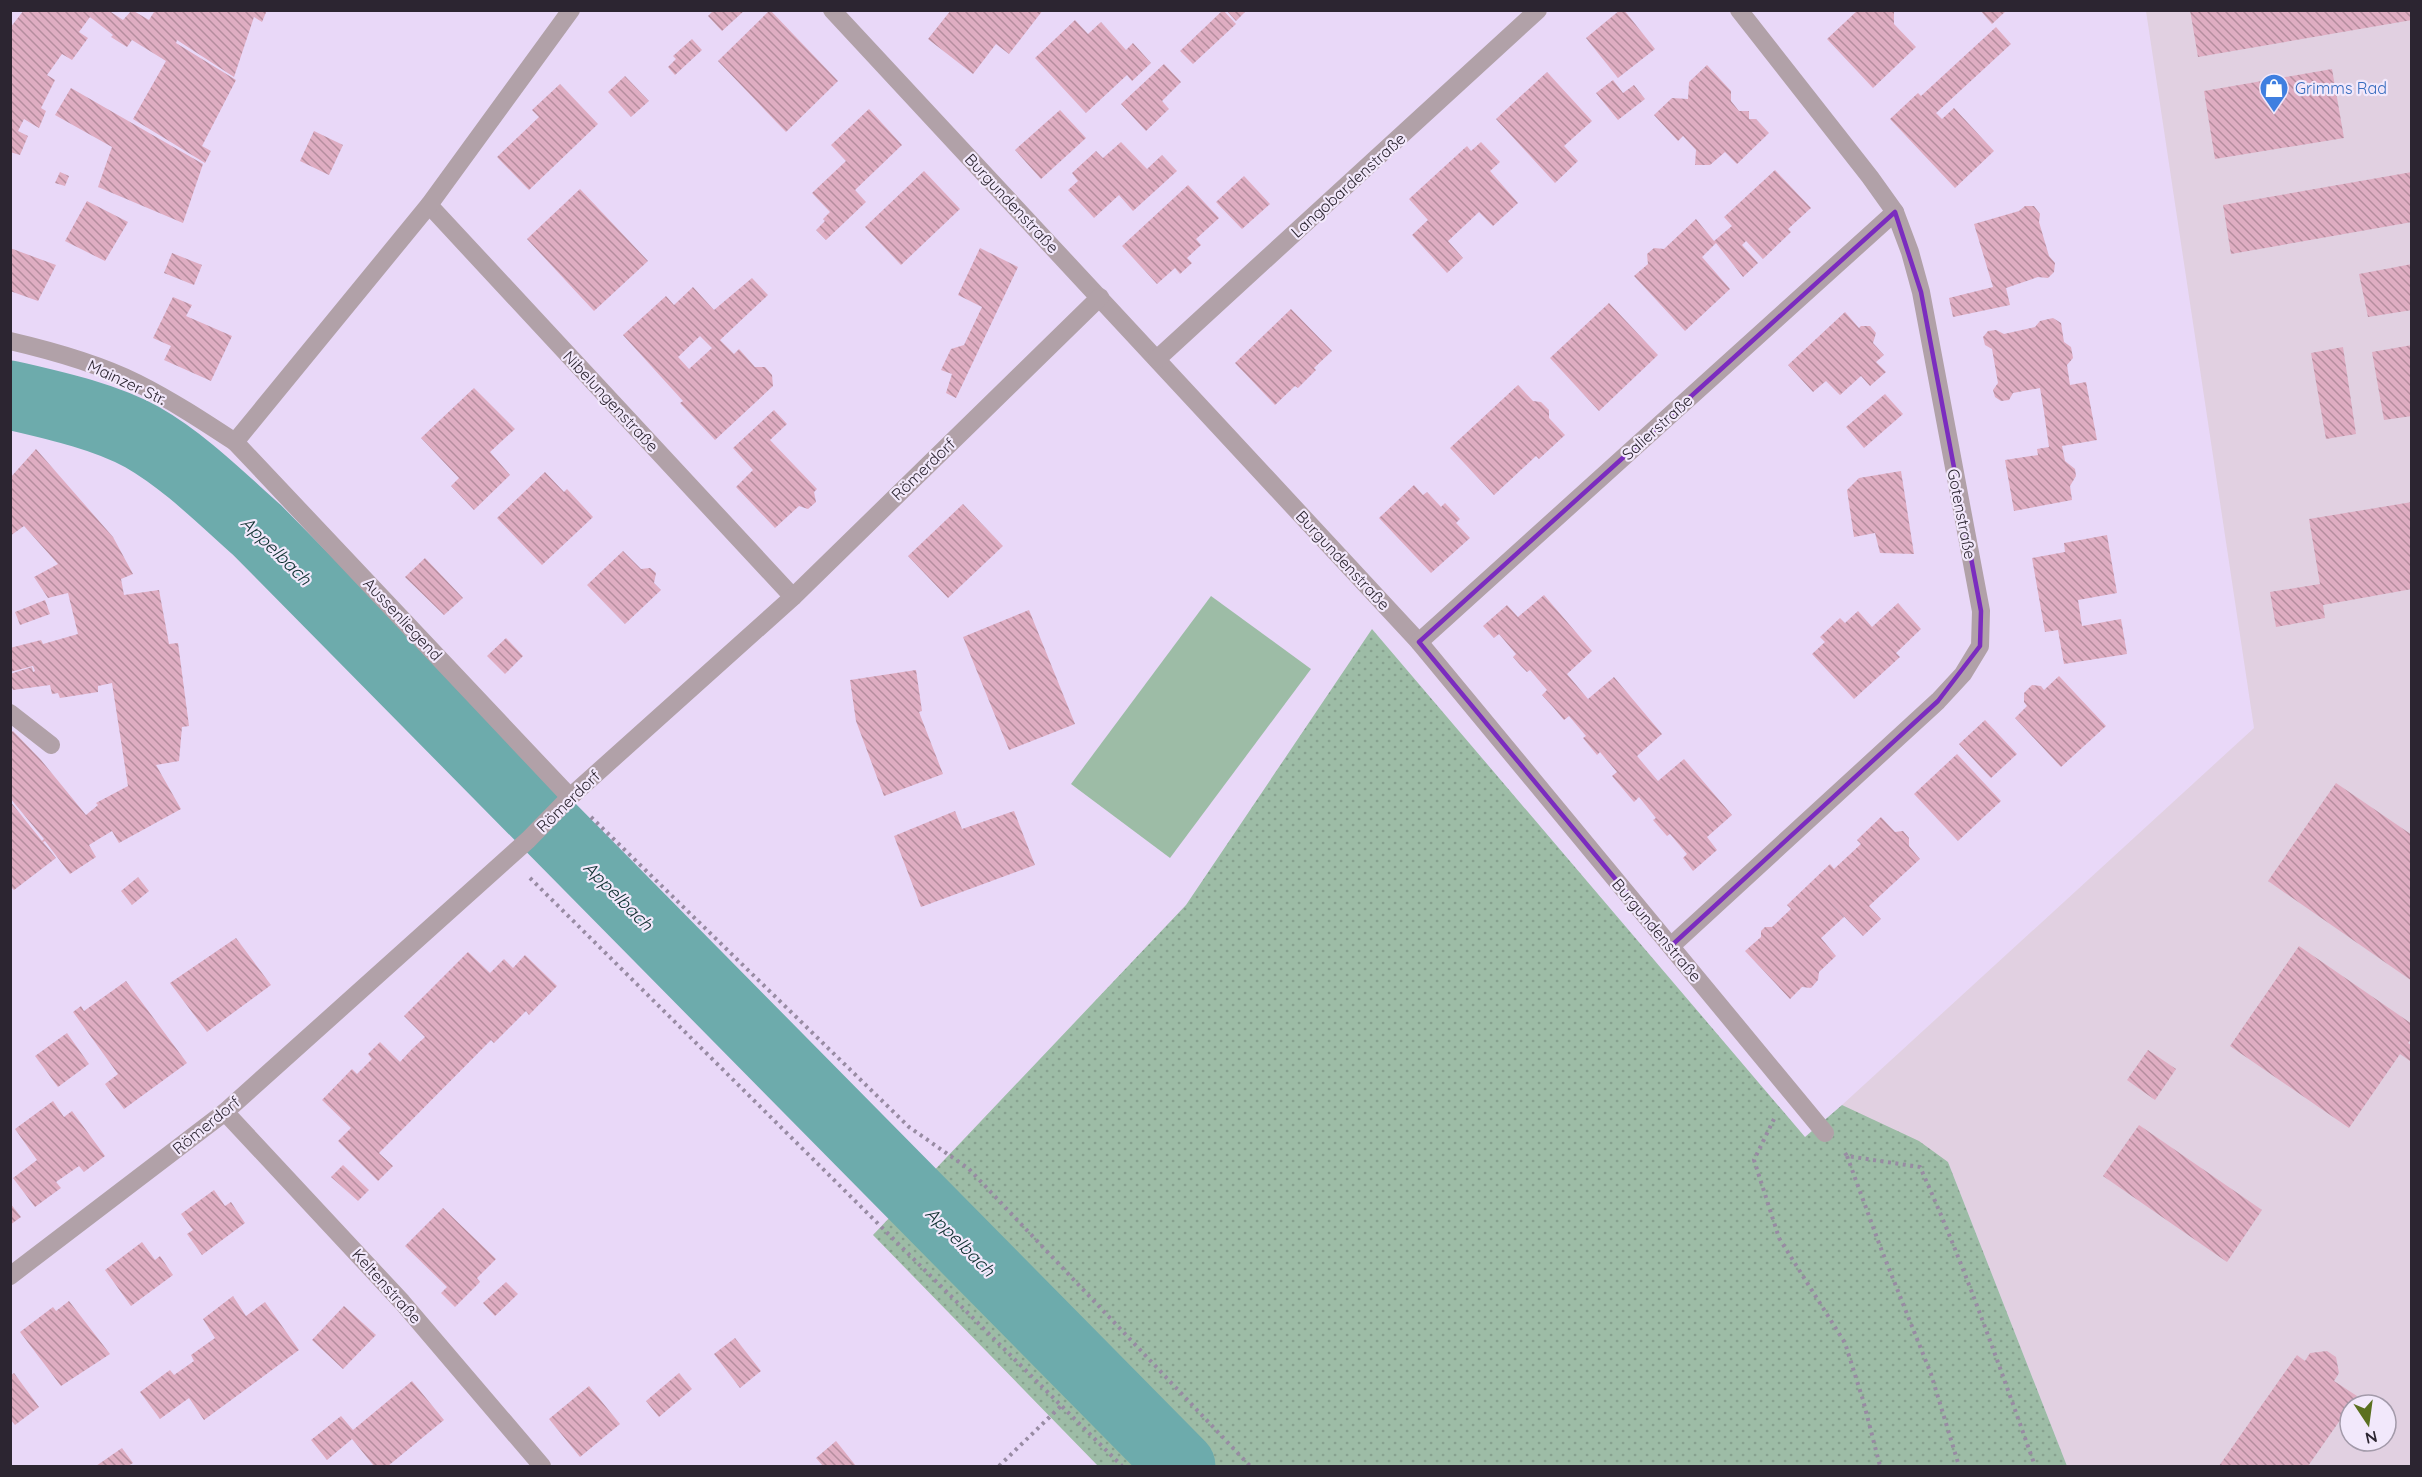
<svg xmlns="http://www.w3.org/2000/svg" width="2422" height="1477" viewBox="0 0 2422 1477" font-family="Quicksand,sans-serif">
  <defs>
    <pattern id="grass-dots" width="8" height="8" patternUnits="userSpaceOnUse" patternTransform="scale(1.5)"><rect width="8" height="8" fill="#9dbca6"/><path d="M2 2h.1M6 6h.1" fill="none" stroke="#87a18f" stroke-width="1.8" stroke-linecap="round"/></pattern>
    <pattern id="building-back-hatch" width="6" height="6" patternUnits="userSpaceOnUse" patternTransform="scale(1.5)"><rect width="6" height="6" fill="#dfadc2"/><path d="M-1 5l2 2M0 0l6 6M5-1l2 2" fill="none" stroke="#b58d9e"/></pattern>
  </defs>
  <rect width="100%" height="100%" fill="#e9d8f8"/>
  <path fill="#e1d0e1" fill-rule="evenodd" d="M 2146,11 L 2411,11 L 2411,1466 L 2067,1466 L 1948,1162 L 1842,1105 L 2254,728 ZM 2350,1405 L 2386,1405 L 2386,1441 L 2350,1441 Z"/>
  <path fill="url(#grass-dots)" d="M 1372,629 L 1805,1137 L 1842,1105 L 1919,1141 L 1948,1162 L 2067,1466 L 1098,1466 L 873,1235 L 1186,905 Z"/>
  <path fill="#9dbca6" d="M 1211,596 L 1311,669 L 1170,858 L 1071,784 Z"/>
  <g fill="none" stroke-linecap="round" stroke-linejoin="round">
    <path stroke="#6dabac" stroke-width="69" d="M 10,395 C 53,405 104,416 142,437 C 184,461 221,498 257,530 L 1181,1466"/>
  </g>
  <g fill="url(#building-back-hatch)" fill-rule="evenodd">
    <path d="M 24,10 L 108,10 L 123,20 L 132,10 L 149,20 L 154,12 L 152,10 L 267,10 L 262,22 L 254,17 L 234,77 L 177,40 L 176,43 L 236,80 L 202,146 L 211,151 L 205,163 L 133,119 L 166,61 L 132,40 L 127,47 L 111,37 L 113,35 L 90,17 L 79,32 L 88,38 L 72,60 L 62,54 L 47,75 L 55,80 L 41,108 L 46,111 L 39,128 L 24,119 L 18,131 L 28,136 L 20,155 L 10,152 L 10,28 Z"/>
    <path d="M 714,10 L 745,10 L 722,31 L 708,16 Z"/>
    <path d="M 770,10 L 838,81 L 786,132 L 718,61 Z"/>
    <path d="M 951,10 L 1043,10 L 1009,54 L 996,44 L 973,74 L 928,39 Z"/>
    <path d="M 1223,10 L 1236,24 L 1193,64 L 1180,51 Z"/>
    <path d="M 1226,10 L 1247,10 L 1236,21 Z"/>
    <path d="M 1620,10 L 1624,10 L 1655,49 L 1618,78 L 1586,38 Z"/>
    <path d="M 1858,10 L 1894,10 L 1894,24 L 1916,47 L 1873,88 L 1827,39 Z"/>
    <path d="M 1980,10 L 2007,10 L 1992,24 Z"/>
    <path d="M 2190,10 L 2412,10 L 2412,20 L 2198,57 Z"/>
    <path d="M 1075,20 L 1088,34 L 1101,22 L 1126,50 L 1133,43 L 1151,63 L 1132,81 L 1127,75 L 1086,113 L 1035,58 Z"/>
    <path d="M 1996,27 L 2011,44 L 1936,113 L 1942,119 L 1954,108 L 1994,151 L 1955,188 L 1890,119 L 1918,93 L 1921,96 Z"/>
    <path d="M 692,39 L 702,50 L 675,75 L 668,67 L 676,59 L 673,56 Z"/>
    <path d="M 1164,64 L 1181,82 L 1162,101 L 1169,109 L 1146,131 L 1121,104 Z"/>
    <path d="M 1707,65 L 1731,91 L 1731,101 L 1739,111 L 1749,111 L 1749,119 L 1756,119 L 1769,133 L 1737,164 L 1725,152 L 1710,165 L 1695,165 L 1696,150 L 1683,136 L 1678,141 L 1654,115 L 1672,98 L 1688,99 L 1689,82 Z"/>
    <path d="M 2332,69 L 2344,138 L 2215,159 L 2204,91 Z"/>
    <path d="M 1547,72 L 1592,121 L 1564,146 L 1578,161 L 1555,183 L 1496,119 Z"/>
    <path d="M 625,76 L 649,101 L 631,117 L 608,92 Z"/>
    <path d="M 1613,80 L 1623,93 L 1634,85 L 1645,99 L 1618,120 L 1596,93 Z"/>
    <path d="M 560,84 L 598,124 L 529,190 L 497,157 L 539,117 L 532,110 Z"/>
    <path d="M 71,88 L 203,164 L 183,223 L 98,187 L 112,147 L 55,115 Z"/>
    <path d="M 869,109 L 902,145 L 855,190 L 866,202 L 826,240 L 816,230 L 825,221 L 823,219 L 830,212 L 812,193 L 846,161 L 831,145 Z"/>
    <path d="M 1060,110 L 1086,138 L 1041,179 L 1015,150 Z"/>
    <path d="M 314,131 L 343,145 L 329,175 L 300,161 Z"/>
    <path d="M 1121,142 L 1147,169 L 1162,155 L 1177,171 L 1133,211 L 1119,195 L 1094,218 L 1068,190 L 1078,181 L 1072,173 L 1096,151 L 1103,158 Z"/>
    <path d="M 1481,142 L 1500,162 L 1490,171 L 1518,203 L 1493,226 L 1479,212 L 1448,241 L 1463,258 L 1447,273 L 1412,235 L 1428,220 L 1409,199 L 1467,146 L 1471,151 Z"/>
    <path d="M 1775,170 L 1811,208 L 1788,229 L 1791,232 L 1763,259 L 1746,241 L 1742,245 L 1758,263 L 1743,277 L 1716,243 L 1702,257 L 1730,289 L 1685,331 L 1634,276 L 1648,264 L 1647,254 L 1654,248 L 1664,249 L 1696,219 L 1714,241 L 1732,226 L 1724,217 Z"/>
    <path d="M 924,171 L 960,209 L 901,265 L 865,227 Z"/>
    <path d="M 60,172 L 69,176 L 65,186 L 55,183 Z"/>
    <path d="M 2412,172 L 2412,222 L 2231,254 L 2223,205 Z"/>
    <path d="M 1244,176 L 1270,204 L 1242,229 L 1216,202 Z"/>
    <path d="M 1188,185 L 1219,218 L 1196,239 L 1201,245 L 1187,258 L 1192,263 L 1180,274 L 1175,268 L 1157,284 L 1122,246 Z"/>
    <path d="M 580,189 L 648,261 L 594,311 L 527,239 Z"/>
    <path d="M 87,201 L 128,222 L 105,261 L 65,241 Z"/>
    <path d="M 2025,206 L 2034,206 L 2040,214 L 2039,222 L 2049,256 L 2055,263 L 2054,272 L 2048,278 L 2038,277 L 2006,288 L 2010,305 L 1953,317 L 1949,298 L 1993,287 L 1974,224 L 2019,211 Z"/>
    <path d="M 10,248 L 56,265 L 38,301 L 10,291 Z"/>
    <path d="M 980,248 L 1018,267 L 956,398 L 946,393 L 952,374 L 941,370 L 951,349 L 964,345 L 982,307 L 958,295 Z"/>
    <path d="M 172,253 L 202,265 L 194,285 L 164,273 Z"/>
    <path d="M 2412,264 L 2412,310 L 2368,317 L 2359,274 Z"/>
    <path d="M 752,278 L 768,295 L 720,340 L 734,354 L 739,349 L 755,367 L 765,367 L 772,375 L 773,386 L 715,440 L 680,403 L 683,401 L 623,335 L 666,296 L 674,305 L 693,287 L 714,310 ZM 700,336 L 712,348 L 689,369 L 678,357 Z"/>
    <path d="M 173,297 L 192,305 L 186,316 L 232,336 L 211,381 L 164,360 L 171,346 L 153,338 Z"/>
    <path d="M 1609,303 L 1658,355 L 1599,411 L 1550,358 Z"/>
    <path d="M 1291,309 L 1332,351 L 1314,368 L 1316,370 L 1298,388 L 1295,386 L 1275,405 L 1235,363 Z"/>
    <path d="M 1845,312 L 1859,328 L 1861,326 L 1870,326 L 1876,333 L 1873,343 L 1884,355 L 1876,362 L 1886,372 L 1870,386 L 1861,376 L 1840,395 L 1826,381 L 1813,392 L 1788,365 Z"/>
    <path d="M 2053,318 L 2061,323 L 2064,342 L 2071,347 L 2073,358 L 2067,365 L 2070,385 L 2086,382 L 2097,440 L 2062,446 L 2065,461 L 2075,469 L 2076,476 L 2070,486 L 2072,500 L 2014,511 L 2005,460 L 2038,455 L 2037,449 L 2049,447 L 2044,412 L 2040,388 L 2013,393 L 2009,400 L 2001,401 L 1995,397 L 1993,390 L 1998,383 L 1992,349 L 1985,345 L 1983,337 L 1988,331 L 1996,330 L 2004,334 L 2035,327 L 2040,321 Z"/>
    <path d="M 2412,345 L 2412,416 L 2384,420 L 2372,352 Z"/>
    <path d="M 2343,347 L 2356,434 L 2326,439 L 2311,353 Z"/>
    <path d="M 1518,385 L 1533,401 L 1541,402 L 1549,410 L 1549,418 L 1565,435 L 1539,459 L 1536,456 L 1494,495 L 1450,448 Z"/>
    <path d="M 474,388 L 515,429 L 490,452 L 510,475 L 474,510 L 451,486 L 459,478 L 421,438 Z"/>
    <path d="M 1885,394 L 1903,414 L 1864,448 L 1846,427 Z"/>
    <path d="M 774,410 L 787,424 L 770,440 L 817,489 L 814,492 L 816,502 L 808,509 L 799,506 L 775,528 L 736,487 L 753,470 L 733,448 Z"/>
    <path d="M 36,449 L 113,537 L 133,574 L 121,579 L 124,595 L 159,590 L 169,644 L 178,643 L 189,726 L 182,727 L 179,761 L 156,765 L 181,809 L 119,843 L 112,831 L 89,845 L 96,857 L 70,874 L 45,841 L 43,842 L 56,858 L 14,890 L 10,886 L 10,801 L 42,841 L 44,839 L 10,798 L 10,733 L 13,731 L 41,760 L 86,815 L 98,805 L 96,803 L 128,786 L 112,683 L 98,686 L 98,692 L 60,698 L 58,693 L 52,694 L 50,685 L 13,690 L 10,684 L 10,674 L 32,667 L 33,672 L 35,671 L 33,666 L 10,672 L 10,648 L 41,640 L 43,644 L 78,634 L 68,593 L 48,598 L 34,577 L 58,564 L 24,526 L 10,536 L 10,478 Z"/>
    <path d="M 1901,471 L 1914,554 L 1880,553 L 1875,533 L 1854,537 L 1847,490 L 1859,478 Z"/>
    <path d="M 545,472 L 564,492 L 567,489 L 593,517 L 542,565 L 497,518 Z"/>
    <path d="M 1414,485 L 1423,495 L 1427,492 L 1441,507 L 1445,503 L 1460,519 L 1456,523 L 1470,538 L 1431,573 L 1379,518 Z"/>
    <path d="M 2412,502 L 2412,589 L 2323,605 L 2325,618 L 2276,627 L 2270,592 L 2320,584 L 2309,519 Z"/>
    <path d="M 963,504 L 1003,546 L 948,598 L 908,556 Z"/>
    <path d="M 2107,535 L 2117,593 L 2078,600 L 2082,626 L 2121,619 L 2127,654 L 2064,664 L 2058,630 L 2045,632 L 2032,558 L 2065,552 L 2064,543 Z"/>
    <path d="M 623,551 L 641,569 L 650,568 L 656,573 L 654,583 L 661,590 L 625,624 L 587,585 Z"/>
    <path d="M 425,558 L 463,598 L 444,615 L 405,577 Z"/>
    <path d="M 1544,595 L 1592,651 L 1567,674 L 1588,699 L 1614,677 L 1662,734 L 1637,756 L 1658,781 L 1684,759 L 1732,815 L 1707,837 L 1717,850 L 1693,871 L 1683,858 L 1687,854 L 1670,834 L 1667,836 L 1653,820 L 1656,818 L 1639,797 L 1634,802 L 1612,776 L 1617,772 L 1600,752 L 1597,755 L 1583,738 L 1586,736 L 1569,716 L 1564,720 L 1553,707 L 1542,695 L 1547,690 L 1530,670 L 1527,672 L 1520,665 L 1513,657 L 1516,654 L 1499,634 L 1494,638 L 1483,626 L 1507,605 L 1518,617 Z"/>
    <path d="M 45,600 L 50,614 L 20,625 L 15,612 Z"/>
    <path d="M 1898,603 L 1921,629 L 1896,653 L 1900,657 L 1854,699 L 1812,654 L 1825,642 L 1820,637 L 1840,618 L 1845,623 L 1858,611 L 1872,627 Z"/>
    <path d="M 1029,610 L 1075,724 L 1009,750 L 963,637 Z"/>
    <path d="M 506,638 L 523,656 L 505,674 L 487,656 Z"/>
    <path d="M 916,670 L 922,711 L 919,712 L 943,774 L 884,796 L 856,721 L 850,680 Z"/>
    <path d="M 2059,676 L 2106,726 L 2061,767 L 2015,718 L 2027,706 L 2024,702 L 2024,693 L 2032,685 L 2041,686 L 2044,690 Z"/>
    <path d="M 1985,720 L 2017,754 L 1991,778 L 1959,744 Z"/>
    <path d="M 1957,754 L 2001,801 L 1958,841 L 1914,794 Z"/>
    <path d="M 2336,783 L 2412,835 L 2412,981 L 2268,881 Z"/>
    <path d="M 955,811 L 962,829 L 1014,811 L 1035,865 L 921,907 L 894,836 Z"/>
    <path d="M 1881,817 L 1895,832 L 1903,831 L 1909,838 L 1909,846 L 1920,859 L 1869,906 L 1881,919 L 1863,936 L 1826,898 L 1844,917 L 1821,938 L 1836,956 L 1819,972 L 1818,980 L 1811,988 L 1802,987 L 1790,999 L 1745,951 L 1761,937 L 1761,931 L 1765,927 L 1772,927 L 1791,909 L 1787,905 L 1830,864 L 1834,869 L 1861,844 L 1857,840 Z"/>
    <path d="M 138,877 L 149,891 L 132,905 L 121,891 Z"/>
    <path d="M 236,938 L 271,985 L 207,1032 L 170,983 Z"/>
    <path d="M 2299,946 L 2412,1024 L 2412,1038 L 2408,1043 L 2412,1046 L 2412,1058 L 2410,1061 L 2400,1054 L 2349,1128 L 2230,1046 Z"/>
    <path d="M 468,952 L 490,973 L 504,959 L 513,968 L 525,955 L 557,986 L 529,1015 L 526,1011 L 494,1043 L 491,1040 L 379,1153 L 393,1166 L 378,1181 L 338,1141 L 351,1128 L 322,1100 L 352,1069 L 357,1074 L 372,1059 L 368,1054 L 380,1042 L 400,1062 L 412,1049 L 425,1037 L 404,1016 Z"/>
    <path d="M 126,981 L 187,1063 L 124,1109 L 105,1084 L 118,1074 L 73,1012 L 81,1006 L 84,1011 Z"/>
    <path d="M 67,1033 L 89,1064 L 58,1087 L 35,1056 Z"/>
    <path d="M 2148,1050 L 2176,1069 L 2155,1100 L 2127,1080 Z"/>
    <path d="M 53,1101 L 64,1117 L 72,1111 L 105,1156 L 84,1172 L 79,1166 L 56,1182 L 61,1188 L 35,1207 L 13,1178 L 37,1160 L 15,1129 Z"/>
    <path d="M 2139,1125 L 2262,1210 L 2227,1262 L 2103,1176 Z"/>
    <path d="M 343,1165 L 369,1190 L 358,1201 L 331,1177 Z"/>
    <path d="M 214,1190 L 225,1206 L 231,1202 L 245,1223 L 202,1255 L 187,1234 L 193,1230 L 181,1214 Z"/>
    <path d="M 10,1203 L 21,1217 L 10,1225 Z"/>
    <path d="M 443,1208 L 496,1259 L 477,1278 L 480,1282 L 455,1307 L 441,1293 L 447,1287 L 405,1246 Z"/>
    <path d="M 142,1242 L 155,1260 L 160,1256 L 173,1275 L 131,1306 L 105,1270 Z"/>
    <path d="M 506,1282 L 518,1294 L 495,1316 L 483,1303 Z"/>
    <path d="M 233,1296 L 246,1316 L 265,1302 L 299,1350 L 204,1420 L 189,1398 L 160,1419 L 140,1392 L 170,1370 L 174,1375 L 194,1361 L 191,1355 L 215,1338 L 203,1319 Z"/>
    <path d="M 69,1301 L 110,1354 L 61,1386 L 20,1332 L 53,1307 L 56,1311 Z"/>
    <path d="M 344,1306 L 376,1335 L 343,1369 L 312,1340 Z"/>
    <path d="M 735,1338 L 761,1371 L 740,1388 L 714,1354 Z"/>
    <path d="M 2327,1351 L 2336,1357 L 2339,1373 L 2334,1381 L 2357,1396 L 2308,1466 L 2219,1466 L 2297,1355 L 2305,1361 L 2310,1353 Z"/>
    <path d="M 14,1373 L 39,1407 L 15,1425 L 10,1419 L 10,1376 Z"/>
    <path d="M 679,1373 L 692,1389 L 659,1417 L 646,1401 Z"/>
    <path d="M 412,1381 L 444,1420 L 388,1466 L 374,1466 L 352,1439 L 327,1460 L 311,1440 L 341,1416 L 353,1430 Z"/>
    <path d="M 589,1386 L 620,1424 L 580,1457 L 549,1419 Z"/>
    <path d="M 836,1441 L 856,1466 L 823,1466 L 816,1458 Z"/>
    <path d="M 122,1448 L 133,1463 L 128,1466 L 96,1466 Z"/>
  </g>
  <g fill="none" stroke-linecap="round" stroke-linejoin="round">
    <g stroke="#988ba3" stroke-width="4" stroke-dasharray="3 4.5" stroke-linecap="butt">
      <path d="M 591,817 L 909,1127 L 969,1169 L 1250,1466"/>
      <path d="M 530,878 L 1122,1466"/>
      <path d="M 1774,1119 L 1754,1160 L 1779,1238 L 1845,1343 L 1863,1400 L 1880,1466"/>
      <path d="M 1845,1153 L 1847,1156 L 1920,1167 C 1964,1264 1999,1365 2035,1466"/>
      <path d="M 1847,1156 L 1880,1246 L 1931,1374 L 1959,1466"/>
      <path d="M 999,1466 L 1062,1405"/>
    </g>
    <g stroke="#b1a1a8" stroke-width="18">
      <path d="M 235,442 L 570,797"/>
      <path d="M 10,713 L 51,745"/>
    </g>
    <g stroke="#b1a1a8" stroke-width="18">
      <path d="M 832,10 L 1419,642 L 1825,1133"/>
      <path d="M 429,205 L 793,597"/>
      <path d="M 10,341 C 53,351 97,363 137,383 C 171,400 203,421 235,442 L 429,205 L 571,10"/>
      <path d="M 1157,359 L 1538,10"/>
      <path d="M 1419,642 L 1895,212"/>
      <path d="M 1671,946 L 1938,701 L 1963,674 L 1980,646 L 1981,611 L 1921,292 L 1910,252 L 1895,212 L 1870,177 L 1739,10"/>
      <path d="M 225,1112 L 402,1302 L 542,1466"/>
      <path d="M 10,1276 L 225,1112 L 528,840 L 570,797 L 793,597 L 1100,297"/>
    </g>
  </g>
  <path fill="none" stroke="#7b2cbf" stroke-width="4.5" stroke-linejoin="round" d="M 1895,212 L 1921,292 L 1981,611 L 1980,646 L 1938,701 L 1671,946 L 1419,642 Z"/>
  <defs>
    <g id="shop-pin" transform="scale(1.5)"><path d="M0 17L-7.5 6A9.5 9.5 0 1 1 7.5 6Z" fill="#3f7fe0" stroke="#f2e8fb"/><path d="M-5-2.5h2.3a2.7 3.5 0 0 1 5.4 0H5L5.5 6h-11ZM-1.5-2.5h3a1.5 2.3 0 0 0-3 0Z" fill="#fff"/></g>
  </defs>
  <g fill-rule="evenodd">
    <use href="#shop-pin" x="2274" y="88"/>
  </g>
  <g text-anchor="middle" stroke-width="4.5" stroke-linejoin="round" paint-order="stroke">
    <g font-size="16" fill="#366cbe" stroke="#f2e8fb" text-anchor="start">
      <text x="2295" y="94">Grimms Rad</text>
    </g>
    <g font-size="16" fill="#2c2531" stroke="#f2e8fb">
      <text transform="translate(1348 185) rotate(-42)" y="6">Langobardenstraße</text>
      <text transform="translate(1012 203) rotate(47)" y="6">Burgundenstraße</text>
      <text transform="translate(127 382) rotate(25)" y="6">Mainzer Str.</text>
      <text transform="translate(611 401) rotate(47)" y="6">Nibelungenstraße</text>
      <text transform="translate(1657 427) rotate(-42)" y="6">Salierstraße</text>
      <text transform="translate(923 469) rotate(-44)" y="6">Römerdorf</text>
      <text transform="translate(1962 514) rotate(79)" y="6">Gotenstraße</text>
      <text transform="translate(1343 560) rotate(47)" y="6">Burgundenstraße</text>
      <text transform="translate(403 619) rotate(47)" y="6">Aussenliegend</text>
      <text transform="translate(568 801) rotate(-44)" y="6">Römerdorf</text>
      <text transform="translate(1657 930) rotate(50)" y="6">Burgundenstraße</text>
      <text transform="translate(206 1125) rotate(-39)" y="6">Römerdorf</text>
      <text transform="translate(387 1286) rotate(48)" y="6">Keltenstraße</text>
    </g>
    <g font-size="18" font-style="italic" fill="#0e2f2f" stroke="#f2e8fb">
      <text transform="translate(276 551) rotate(44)" y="6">Appelbach</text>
      <text transform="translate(618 896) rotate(45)" y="6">Appelbach</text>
      <text transform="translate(960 1242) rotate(45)" y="6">Appelbach</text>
    </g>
  </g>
  <rect width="2422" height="1477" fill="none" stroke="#2c2531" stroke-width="24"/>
  <g transform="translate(2368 1423) rotate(167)"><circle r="28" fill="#f2e8fb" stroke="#a39aaa" stroke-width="1.5"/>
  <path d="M0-4.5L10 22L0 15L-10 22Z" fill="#5b7020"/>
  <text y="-9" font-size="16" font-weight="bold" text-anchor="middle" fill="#2c2531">N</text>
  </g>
</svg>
